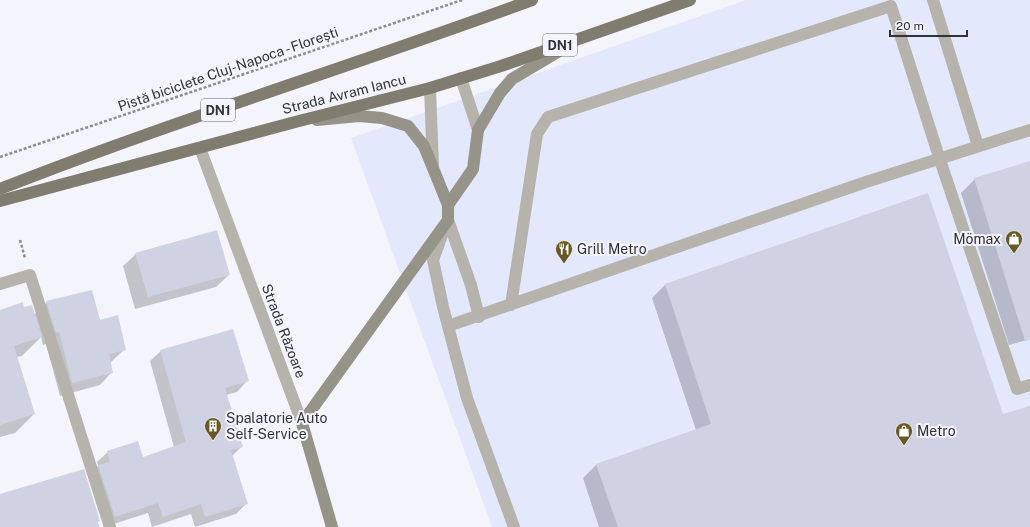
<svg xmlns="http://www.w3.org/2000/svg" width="1030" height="527" viewBox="0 0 1030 527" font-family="'Public Sans',sans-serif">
  <rect width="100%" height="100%" fill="#f4f5fc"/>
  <path fill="#e4e8fc" d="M 746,0 L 1030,0 L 1030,527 L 492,527 L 351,138 Z"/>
  <g fill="#0003">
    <path d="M 1030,162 L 1030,339 L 1009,345 L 961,193 L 975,179 Z"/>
    <path d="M 136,254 L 229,275 L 216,287 L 135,309 L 123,266 Z"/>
    <path d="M 665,285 L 1002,415 L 1030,407 L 1030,527 L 599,527 L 583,478 L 596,465 L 696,430 L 652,298 Z"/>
    <path d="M 47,302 L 99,321 L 125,349 L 110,363 L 112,372 L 100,385 L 60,396 L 46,344 L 43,345 L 41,337 L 22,356 L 16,357 L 34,414 L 15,433 L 0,437 L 0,311 L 24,308 L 34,315 Z"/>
    <path d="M 161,351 L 247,381 L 237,392 L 226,395 L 241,447 L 232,456 L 247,503 L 236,514 L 195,527 L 191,514 L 152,527 L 148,513 L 104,527 L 88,476 L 98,466 L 97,462 L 108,452 L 142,458 L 174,447 L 150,361 Z"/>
  </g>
  <g fill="#ced2e2">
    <path d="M 1030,161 L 1030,340 L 1025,341 L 974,178 Z"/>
    <path d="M 928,193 L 1003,414 L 1030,406 L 1030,527 L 618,527 L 596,464 L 711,424 L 665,284 Z"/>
    <path d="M 217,230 L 230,275 L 148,297 L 135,253 Z"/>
    <path d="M 92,290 L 100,320 L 118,315 L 126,350 L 109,354 L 113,373 L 72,383 L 59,332 L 56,333 L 46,301 Z"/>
    <path d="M 23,302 L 24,307 L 32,305 L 42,337 L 14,346 L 35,414 L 0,425 L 0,310 Z"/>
    <path d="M 233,329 L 249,381 L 225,388 L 243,447 L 231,450 L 248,504 L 205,517 L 201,504 L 163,517 L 158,503 L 115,517 L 98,465 L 110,462 L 107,451 L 138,441 L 143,457 L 186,442 L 160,350 Z"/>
    <path d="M 84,469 L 100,521 L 98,522 L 99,527 L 0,527 L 0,494 Z"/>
  </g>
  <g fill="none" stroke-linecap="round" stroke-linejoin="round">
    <g stroke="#8b8c93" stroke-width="2.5" stroke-dasharray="3 2" stroke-linecap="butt">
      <path d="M 0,157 L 462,0"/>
      <path d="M 20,240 L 25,258"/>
    </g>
    <g stroke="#b5b3ac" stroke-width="12">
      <path d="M 933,0 L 978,146"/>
      <path d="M 200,148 L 302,423"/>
      <path d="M 448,220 L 471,285 L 479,317"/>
      <path d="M 445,227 L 433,260 L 443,307 L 467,398 L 514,527"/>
      <path d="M 0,284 L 30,275 L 110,527"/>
      <path d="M 511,305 L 537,134 L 548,117 L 891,6 L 939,157 L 1017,389 L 1030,385"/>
      <path d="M 448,326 L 866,182 L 1030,130"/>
    </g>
    <g stroke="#b5b3ac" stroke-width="12">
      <path d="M 461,78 L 478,130"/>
      <path d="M 430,88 L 433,167"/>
    </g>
    <g stroke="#969388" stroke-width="12">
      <path d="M 317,120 L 359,116 L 382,118 L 408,126 L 424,146 L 448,205 L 448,220 L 302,423 L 332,527"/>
      <path d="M 448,205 L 473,169 L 478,130 L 500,93 L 512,79 L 571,44"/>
    </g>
    <g stroke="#807c6f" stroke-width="12">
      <path d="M 0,189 C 175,120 356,65 532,0"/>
      <path d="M 0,201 L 299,121 L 430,88 L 501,66 L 690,0"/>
    </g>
  </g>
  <defs>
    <g id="shop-pin" transform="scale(0.9)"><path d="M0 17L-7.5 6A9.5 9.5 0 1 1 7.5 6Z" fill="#685927" stroke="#f4f5fc"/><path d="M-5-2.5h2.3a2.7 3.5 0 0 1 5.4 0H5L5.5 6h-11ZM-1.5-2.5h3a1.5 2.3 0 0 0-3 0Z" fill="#fff"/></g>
    <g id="restaurant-pin" transform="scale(0.9)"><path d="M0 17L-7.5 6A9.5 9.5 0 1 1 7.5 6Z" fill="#685927" stroke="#f4f5fc"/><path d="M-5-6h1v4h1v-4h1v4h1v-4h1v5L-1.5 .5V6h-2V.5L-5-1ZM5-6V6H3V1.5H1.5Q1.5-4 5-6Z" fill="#fff"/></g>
    <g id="building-pin" transform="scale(0.9)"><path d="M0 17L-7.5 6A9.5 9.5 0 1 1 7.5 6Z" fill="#685927" stroke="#f4f5fc"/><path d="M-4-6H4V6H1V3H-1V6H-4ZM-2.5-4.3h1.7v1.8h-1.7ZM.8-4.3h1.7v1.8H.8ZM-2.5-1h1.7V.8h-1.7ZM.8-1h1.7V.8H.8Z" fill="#fff"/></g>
  </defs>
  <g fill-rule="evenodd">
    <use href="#shop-pin" x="1014" y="239"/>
    <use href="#restaurant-pin" x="564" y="249"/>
    <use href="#building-pin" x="213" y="426"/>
    <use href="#shop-pin" x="904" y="431"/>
  </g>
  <g text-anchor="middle" stroke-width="4" stroke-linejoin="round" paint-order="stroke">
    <g fill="#f4f5fc" stroke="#6c6c74" stroke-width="1">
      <rect x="543" y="34" width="34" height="22" rx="3"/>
      <rect x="201" y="99" width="34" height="22" rx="3"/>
    </g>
    <g font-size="13" font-weight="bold" fill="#313239">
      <text x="560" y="50">DN1</text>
      <text x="218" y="115">DN1</text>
    </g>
    <g font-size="14" fill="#313239" stroke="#f4f5fc">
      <text transform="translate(228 69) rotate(-19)" y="5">Pistă biciclete Cluj-Napoca - Florești</text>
      <text transform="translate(344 94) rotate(-14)" y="5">Strada Avram Iancu</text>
      <text transform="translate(284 331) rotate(69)" y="5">Strada Răzoare</text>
    </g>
    <g font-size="14" fill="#313239" stroke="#f4f5fc" text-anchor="start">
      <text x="1001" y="244" text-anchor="end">Mömax</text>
      <text x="577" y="254">Grill Metro</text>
      <text x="226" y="423">Spalatorie Auto<tspan x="226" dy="16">Self-Service</tspan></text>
      <text x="917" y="436">Metro</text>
    </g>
  </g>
  <path d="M890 30v6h77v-6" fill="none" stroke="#313239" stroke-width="2"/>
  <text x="896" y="30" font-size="12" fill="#313239" stroke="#f4f5fc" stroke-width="3" paint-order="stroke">20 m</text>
</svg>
